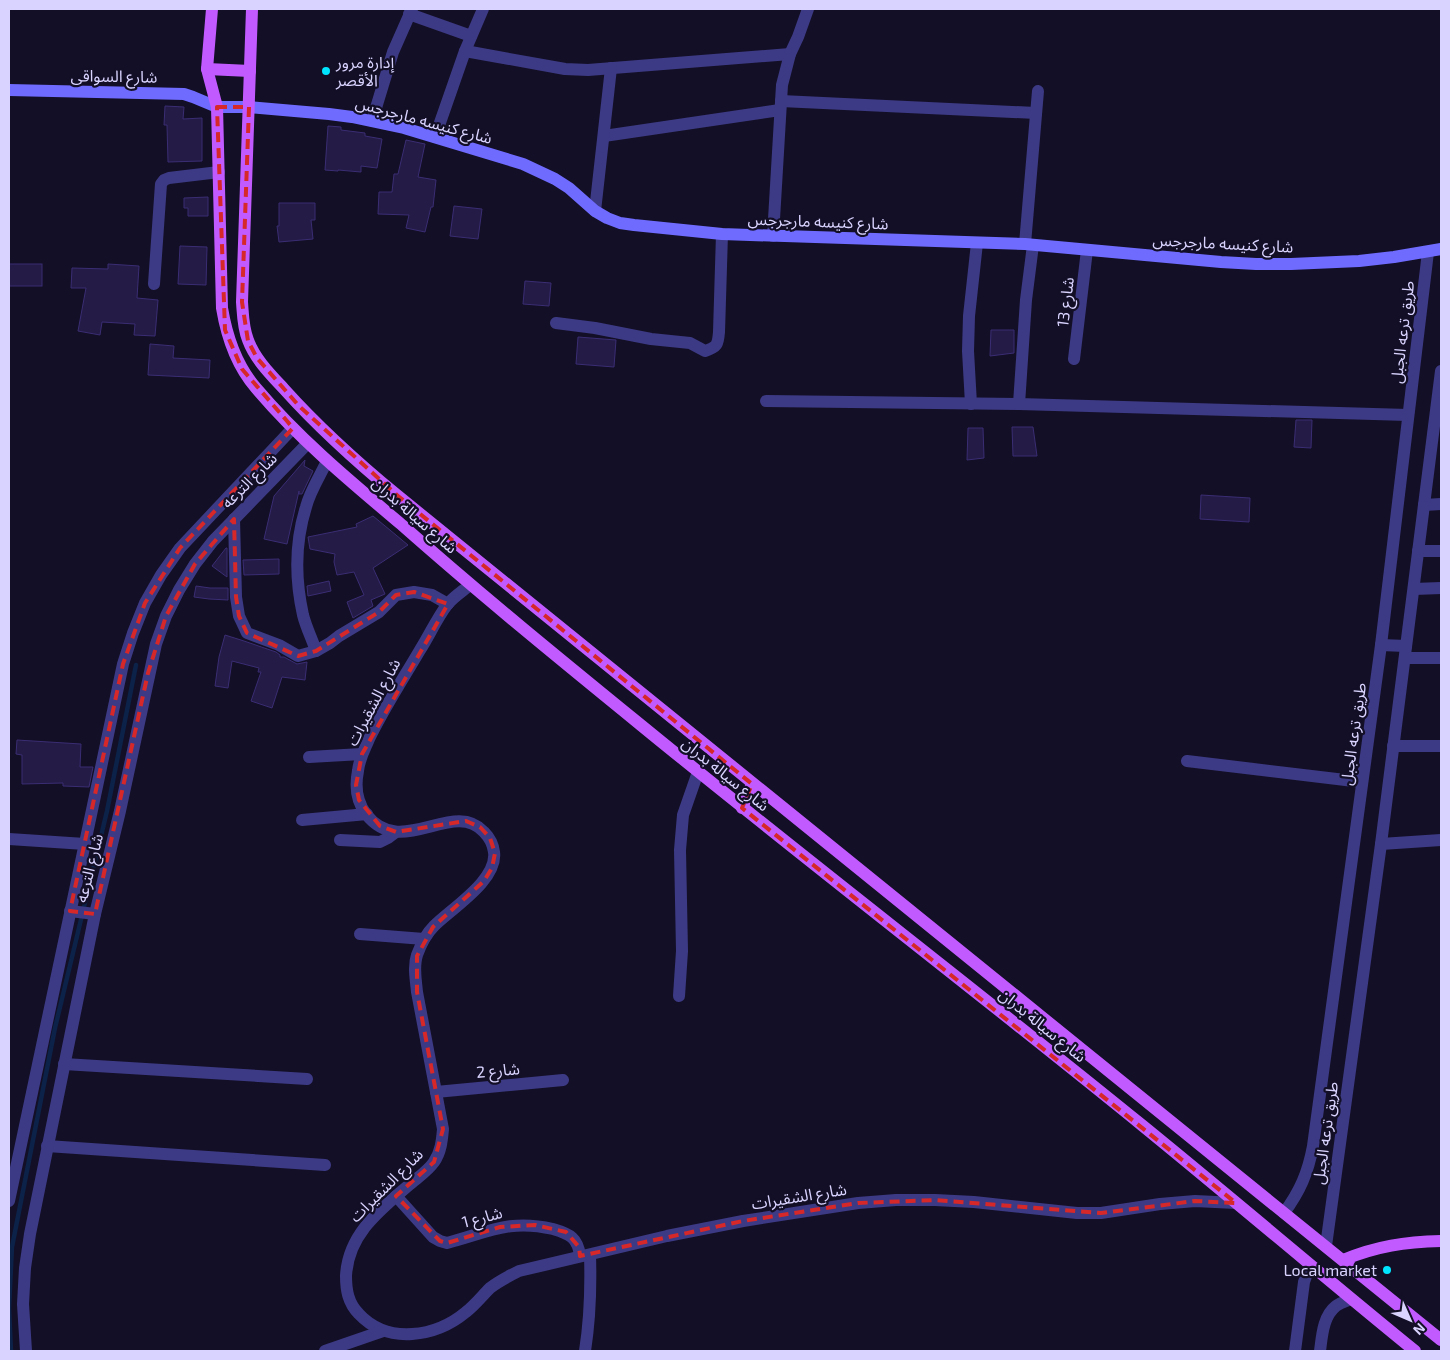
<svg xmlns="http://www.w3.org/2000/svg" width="1450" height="1360" viewBox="0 0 1450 1360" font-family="'Exo 2','Noto Sans Arabic',sans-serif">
  <rect width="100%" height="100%" fill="#130f26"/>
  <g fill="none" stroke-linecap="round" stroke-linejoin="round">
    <path stroke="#0c2248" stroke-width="4.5" d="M 11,1351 L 9,1308 L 12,1247 L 55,1028 L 107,811 L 136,665"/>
  </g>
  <g fill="#241b47" stroke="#3b2d73">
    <path d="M 165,106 L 184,107 L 183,119 L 202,118 L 202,161 L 168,162 L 167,125 L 164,125 Z"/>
    <path d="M 328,126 L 341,127 L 341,130 L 365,133 L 365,136 L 382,139 L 377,168 L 361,166 L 361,172 L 338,170 L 338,171 L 325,170 Z"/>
    <path d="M 406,140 L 425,144 L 418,177 L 436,180 L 433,207 L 431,207 L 425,232 L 406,228 L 409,215 L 378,214 L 379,192 L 392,192 L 394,174 L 398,174 Z"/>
    <path d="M 208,197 L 208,216 L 188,216 L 188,208 L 184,208 L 184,198 Z"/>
    <path d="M 279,203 L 315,203 L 315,220 L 311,220 L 313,239 L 279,242 L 277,226 L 279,226 Z"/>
    <path d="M 454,206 L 482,209 L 478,239 L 450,236 Z"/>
    <path d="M 180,246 L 207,247 L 206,285 L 178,284 Z"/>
    <rect x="9" y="264" width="33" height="22"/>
    <path d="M 108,264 L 139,266 L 137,298 L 158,300 L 155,336 L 134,335 L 135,324 L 102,322 L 100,335 L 78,331 L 86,288 L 71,288 L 72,268 L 108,269 Z"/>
    <path d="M 525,281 L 551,283 L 549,306 L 523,304 Z"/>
    <path d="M 991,330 L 1014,330 L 1014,353 L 990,356 Z"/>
    <path d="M 578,337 L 616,340 L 614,367 L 576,364 Z"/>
    <path d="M 150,344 L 174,346 L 173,358 L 210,360 L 209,378 L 148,375 Z"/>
    <path d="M 1296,420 L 1312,420 L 1311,448 L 1294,447 Z"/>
    <path d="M 1012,427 L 1033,427 L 1037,456 L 1013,456 Z"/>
    <path d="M 968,428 L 983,428 L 984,458 L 967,460 Z"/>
    <path d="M 305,460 L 304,466 L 313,471 L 302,494 L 299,494 L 299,491 L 287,544 L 264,539 L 274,496 Z"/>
    <path d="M 1201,495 L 1250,498 L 1249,522 L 1200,519 Z"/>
    <path d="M 373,516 L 408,545 L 373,568 L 385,594 L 371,600 L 373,606 L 353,618 L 347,602 L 364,595 L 354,572 L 337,575 L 334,562 L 335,554 L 310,549 L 308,537 L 357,527 L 356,524 Z"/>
    <path d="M 226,548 L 227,548 L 227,577 L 212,566 Z"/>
    <path d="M 279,559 L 279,574 L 244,575 L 243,560 Z"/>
    <path d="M 329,581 L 331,591 L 308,596 L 307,586 Z"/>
    <path d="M 196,586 L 210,588 L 228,588 L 228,600 L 209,599 L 194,597 Z"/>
    <path d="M 225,635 L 244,641 L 276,652 L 280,655 L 280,657 L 284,657 L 297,664 L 307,662 L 305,680 L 282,677 L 272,708 L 251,701 L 261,672 L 258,672 L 259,668 L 232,661 L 228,688 L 215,686 L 219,657 Z"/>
    <path d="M 17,740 L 81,744 L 80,767 L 93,767 L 89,787 L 63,786 L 63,783 L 22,784 L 22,755 L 16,754 Z"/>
  </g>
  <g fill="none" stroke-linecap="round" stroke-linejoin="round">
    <g stroke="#3d3a85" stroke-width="12">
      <path d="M 409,14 L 471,36"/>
      <path d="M 465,51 L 565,69 L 588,70 L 790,54"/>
      <path d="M 781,101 L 1036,113"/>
      <path d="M 372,121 L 393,52 L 412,9"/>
      <path d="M 604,136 L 780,110"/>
      <path d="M 435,137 L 465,51 L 483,9"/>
      <path d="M 595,211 L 611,68"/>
      <path d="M 773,236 L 782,85 L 790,54 L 798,37 L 808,9"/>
      <path d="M 1025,244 L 1038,91"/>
      <path d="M 154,284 L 161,184 L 164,180 L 169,178 L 219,172"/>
      <path d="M 556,323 L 595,328 L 651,339 L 690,343 L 705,351 C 717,347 718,345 719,332 L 722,234"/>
      <path d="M 1074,359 L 1087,250"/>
      <path d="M 766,401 L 1019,404 L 1408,415"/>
      <path d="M 971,404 L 968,351 L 969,316 L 977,243"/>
      <path d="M 1019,404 L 1026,300 L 1033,245"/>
      <path d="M 1424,505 L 1441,504"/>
      <path d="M 234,519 L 236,597 L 239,616 L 247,633 L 279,645 L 298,656 L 316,651 L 330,643 L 339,636 L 379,612 L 396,595 L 414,592 L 432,595 L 448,604"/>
      <path d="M 1418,551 L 1441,551"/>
      <path d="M 470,585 C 463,591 453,597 447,605 C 437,618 429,636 420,650 C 403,679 384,708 369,739 C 365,749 359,759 358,771 C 355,786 357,802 366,814 C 401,860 453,798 484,832 C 490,838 493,844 494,852 C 498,880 452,908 434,926 C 426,934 421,944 417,955 C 413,967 416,980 417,992 L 443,1129 C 442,1140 441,1152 434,1162 C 428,1171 417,1178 409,1185 C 380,1210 348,1234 346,1276 C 346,1290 348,1303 359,1314 C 388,1345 436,1337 466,1312 C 475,1305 482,1296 490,1288 C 499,1281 509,1276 519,1271 L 667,1236 L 743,1221 L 858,1203 L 896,1200 L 935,1200 L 974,1202 L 1077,1213 L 1101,1213 L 1160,1204 L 1195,1201 L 1236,1203"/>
      <path d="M 1414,589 L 1441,588"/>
      <path d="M 1381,645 L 1406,646"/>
      <path d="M 316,651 C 312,639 306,627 303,615 C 295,579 295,542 306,507 C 310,491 320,476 327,461"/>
      <path d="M 1405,658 L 1441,658"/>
      <path d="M 1393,746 L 1441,746"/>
      <path d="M 309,757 L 362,754"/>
      <path d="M 1187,761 L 1362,782"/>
      <path d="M 302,820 L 367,814"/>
      <path d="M 9,839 L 85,844"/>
      <path d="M 340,840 L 380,842 L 388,838 L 396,832"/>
      <path d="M 1381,844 L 1441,840"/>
      <path d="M 70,911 L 95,914"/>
      <path d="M 360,934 L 424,939"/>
      <path d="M 679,996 L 682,951 L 680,850 L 683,815 L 698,772"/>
      <path d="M 64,1064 L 307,1079"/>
      <path d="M 436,1092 L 563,1080"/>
      <path d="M 47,1146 L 325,1165"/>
      <path d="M 396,1196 L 433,1237 L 440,1241 L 447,1243 C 489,1232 509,1219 553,1229 C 570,1234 578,1238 580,1256"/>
      <path d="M 9,1201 L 123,664 L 133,633 L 145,603 L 161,575 L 180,548 L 293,428"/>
      <path d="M 1284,1213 C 1300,1191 1308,1173 1313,1146 L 1381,645 L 1428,252"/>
      <path d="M 1326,1246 L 1381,844 L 1441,371"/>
      <path d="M 26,1351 L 23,1304 L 25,1268 L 30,1234 L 95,914 L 120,811 L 156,644 L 166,616 L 179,590 L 195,564 L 213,541 L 308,443"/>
      <path d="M 325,1351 L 383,1331"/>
      <path d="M 585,1351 C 590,1319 591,1287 590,1255"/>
      <path d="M 1295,1351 L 1304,1282 L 1310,1265"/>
      <path d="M 1320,1351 C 1322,1336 1323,1316 1336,1306 C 1340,1303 1346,1301 1351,1299"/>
    </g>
    <path stroke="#6f6bff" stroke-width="12" d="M 9,90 L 184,94 L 193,97 L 217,107 L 249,107 L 329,114 L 352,117 L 404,128 L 523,164 L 555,179 L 569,188 L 595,211 L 607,218 L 620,223 L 634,225 L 722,234 L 1025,244 L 1221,262 L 1256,264 L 1291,264 L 1359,261 L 1394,257 L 1441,249"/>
    <g stroke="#c25bff" stroke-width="12">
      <path d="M 212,9 L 207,69 L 217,107 L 222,308 C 227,338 236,365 256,388 C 299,439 351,482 402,525 C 480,594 561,660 642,726 C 807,861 977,991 1143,1126 C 1234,1200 1324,1277 1415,1351"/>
      <path d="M 252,9 L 242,302 C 243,315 243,328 248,340 C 255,359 270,374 284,389 C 319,428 358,463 398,496 L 1441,1340"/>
      <path d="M 207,69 L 250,71"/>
      <path d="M 742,808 L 752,784"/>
      <path d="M 1343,1260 C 1377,1246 1405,1242 1441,1241"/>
    </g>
  </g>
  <path fill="none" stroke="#d62828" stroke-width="4" stroke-dasharray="10 6" stroke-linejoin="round" d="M 217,107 L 249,107 L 242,302 L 248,341 L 257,358 L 299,406 L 398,496 L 752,784 L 742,808 L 1236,1203 L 1195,1201 L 1101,1213 L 935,1200 L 858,1203 L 743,1221 L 580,1256 L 579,1247 L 566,1232 L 535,1225 L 500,1227 L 447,1243 L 440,1241 L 396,1196 L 434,1162 L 443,1129 L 417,992 L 417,956 L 433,927 L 484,881 L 492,868 L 495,853 L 490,838 L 480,827 L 466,821 L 396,832 L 380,826 L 359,800 L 356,785 L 362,754 L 448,604 L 414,592 L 396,595 L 379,612 L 316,651 L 298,656 L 247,633 L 239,616 L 236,597 L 234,519 L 195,564 L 166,616 L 148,673 L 95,914 L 70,911 L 123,664 L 145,603 L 180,548 L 293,428 L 242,369 L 225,330 Z"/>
  <g fill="#00e5ff" stroke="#130f26" stroke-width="2">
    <circle cx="326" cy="71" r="5"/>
    <circle cx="1387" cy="1270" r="5"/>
  </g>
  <g text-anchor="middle" stroke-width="4.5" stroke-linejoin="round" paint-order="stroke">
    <g font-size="16" fill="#d9d4ff" stroke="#130f26" text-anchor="start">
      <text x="336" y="68">إدارة مرور<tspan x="336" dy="18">الأقصر</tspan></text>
      <text x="1377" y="1276" text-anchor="end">Local market</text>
    </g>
    <g font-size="16" fill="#d9d4ff" stroke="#130f26">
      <text transform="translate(114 76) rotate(1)" y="6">شارع السواقى</text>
      <text transform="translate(424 120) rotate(15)" y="6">شارع كنيسه مارجرجس</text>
      <text transform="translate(818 221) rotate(2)" y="6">شارع كنيسه مارجرجس</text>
      <text transform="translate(1223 243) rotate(3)" y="6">شارع كنيسه مارجرجس</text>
      <text transform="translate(1065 302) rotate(-83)" y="6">شارع 13</text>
      <text transform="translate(1402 332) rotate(-83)" y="6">طريق ترعه الجبل</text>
      <text transform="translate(249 480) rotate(-45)" y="6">شارع الترعه</text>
      <text transform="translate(415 515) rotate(41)" y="6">شارع سيالة بدران</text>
      <text transform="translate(373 702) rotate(-62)" y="6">شارع الشقيرات</text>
      <text transform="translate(1353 734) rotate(-82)" y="6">طريق ترعه الجبل</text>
      <text transform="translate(726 774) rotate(39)" y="6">شارع سيالة بدران</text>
      <text transform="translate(89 868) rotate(-76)" y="6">شارع الترعه</text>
      <text transform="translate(1043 1025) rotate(39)" y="6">شارع سيالة بدران</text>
      <text transform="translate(498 1070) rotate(-5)" y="6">شارع 2</text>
      <text transform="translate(1325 1133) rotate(-82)" y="6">طريق ترعه الجبل</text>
      <text transform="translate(386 1185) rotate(-45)" y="6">شارع الشقيرات</text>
      <text transform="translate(799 1196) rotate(-9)" y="6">شارع الشقيرات</text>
      <text transform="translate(482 1217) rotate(-15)" y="6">شارع 1</text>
    </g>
  </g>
  <rect width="1450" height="1360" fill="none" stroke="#d9d4ff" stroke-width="20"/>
  <g transform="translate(1410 1320) rotate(135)" stroke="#130f26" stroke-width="4" paint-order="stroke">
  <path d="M0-4L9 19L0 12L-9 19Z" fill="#d9d4ff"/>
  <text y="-8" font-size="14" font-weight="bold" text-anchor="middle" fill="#d9d4ff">N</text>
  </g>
</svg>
